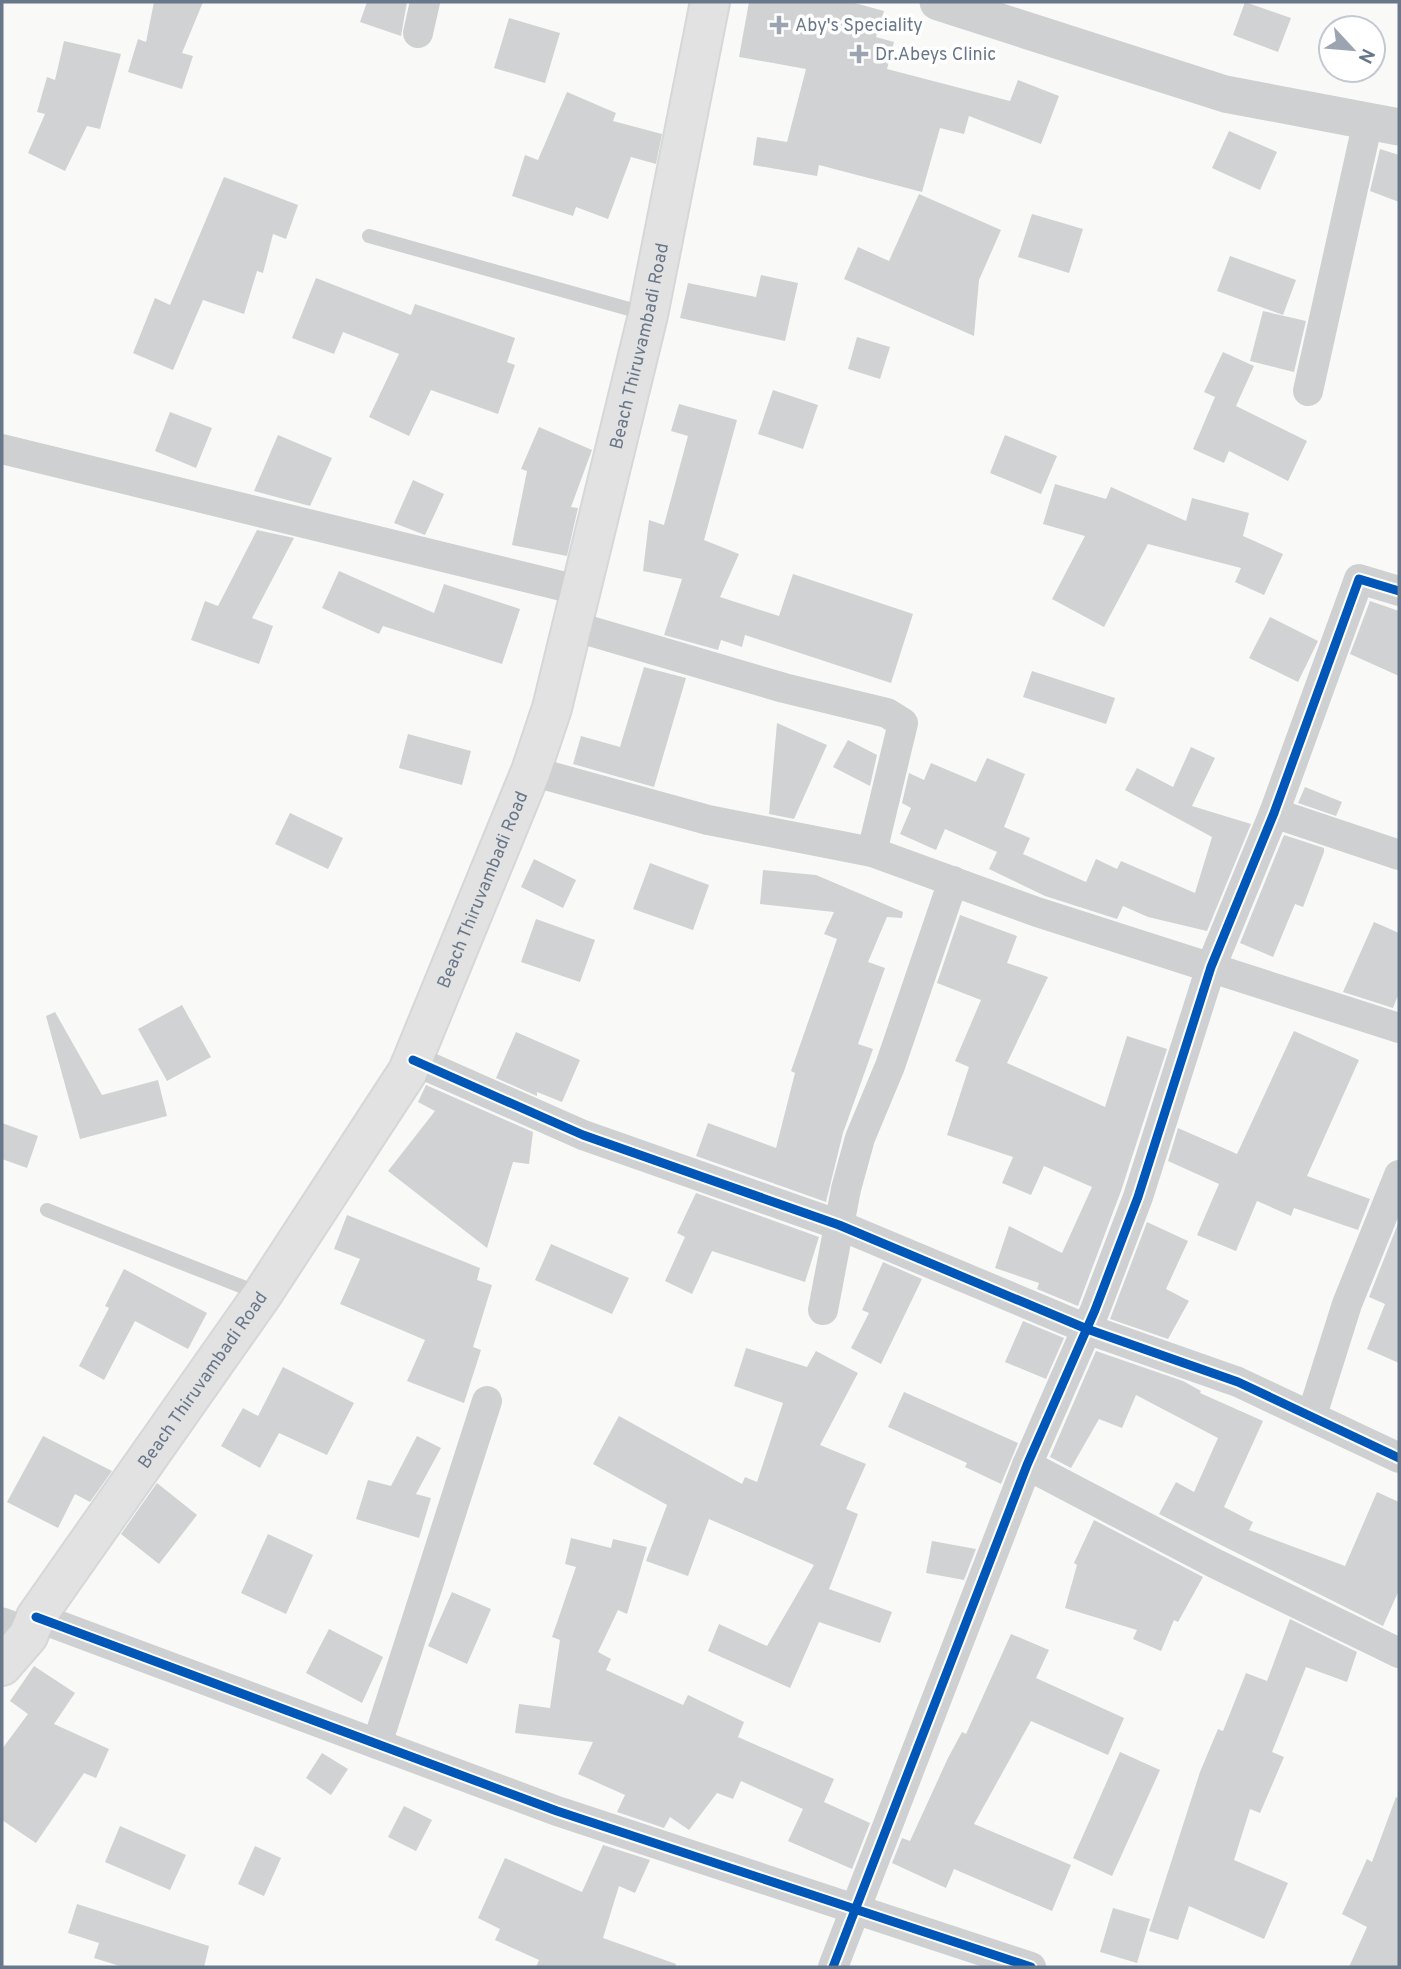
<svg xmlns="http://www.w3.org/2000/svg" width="1401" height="1969" viewBox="0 0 1401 1969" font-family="Overpass,sans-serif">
  <rect width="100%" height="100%" fill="#f9f9f8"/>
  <g fill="#d1d2d3">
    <path d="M 154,2 L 203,2 L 182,53 L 193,56 L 182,89 L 128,72 L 138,39 L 146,42 Z"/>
    <path d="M 367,2 L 407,2 L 401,36 L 360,22 Z"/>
    <path d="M 749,2 L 851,2 L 884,11 L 876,37 L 894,42 L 887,69 L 1010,101 L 1018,80 L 1059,96 L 1041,144 L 969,116 L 964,134 L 940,128 L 922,192 L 819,165 L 817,176 L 753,165 L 757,137 L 787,142 L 806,69 L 739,57 Z"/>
    <path d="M 1245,2 L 1291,18 L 1278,52 L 1233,35 Z"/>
    <path d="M 509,18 L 560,33 L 545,83 L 494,68 Z"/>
    <path d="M 64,41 L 121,54 L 100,129 L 87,126 L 65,171 L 28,153 L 45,114 L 37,112 L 47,77 L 55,80 Z"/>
    <path d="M 567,92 L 616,113 L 613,121 L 662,134 L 656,164 L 631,157 L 608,219 L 576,207 L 573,216 L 512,196 L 525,155 L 538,160 Z"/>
    <path d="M 1229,131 L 1277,152 L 1260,190 L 1212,168 Z"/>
    <path d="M 1380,149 L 1399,155 L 1399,202 L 1370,191 Z"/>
    <path d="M 224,177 L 298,205 L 286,239 L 273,234 L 263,273 L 257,271 L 244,314 L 203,300 L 173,370 L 133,353 L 155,298 L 170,305 Z"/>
    <path d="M 919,194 L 1001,230 L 979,280 L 974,336 L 844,279 L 858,247 L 889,261 Z"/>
    <path d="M 1032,214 L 1083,229 L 1069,273 L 1018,257 Z"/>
    <path d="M 1230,256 L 1296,280 L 1283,315 L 1217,291 Z"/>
    <path d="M 761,275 L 798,283 L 785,341 L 680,318 L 688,283 L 756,297 Z"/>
    <path d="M 316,278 L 411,315 L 415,304 L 515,338 L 507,362 L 515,365 L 498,414 L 431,390 L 409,436 L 369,417 L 399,354 L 343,332 L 334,354 L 292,338 Z"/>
    <path d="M 1263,311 L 1306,321 L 1294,372 L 1250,361 Z"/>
    <path d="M 857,337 L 890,347 L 880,379 L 848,369 Z"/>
    <path d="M 1223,352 L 1254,366 L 1236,406 L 1307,441 L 1288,481 L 1229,451 L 1224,463 L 1193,449 L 1215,397 L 1204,392 Z"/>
    <path d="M 773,390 L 818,405 L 803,449 L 758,434 Z"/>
    <path d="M 679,404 L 737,420 L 704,540 L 739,554 L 720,597 L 779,616 L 793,574 L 913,614 L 891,683 L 745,635 L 742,647 L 721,640 L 718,650 L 664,635 L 682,579 L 643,571 L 649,520 L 664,525 L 688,436 L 671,431 Z"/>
    <path d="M 170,412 L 212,428 L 196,468 L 155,451 Z"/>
    <path d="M 539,427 L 592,450 L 571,507 L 578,508 L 567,556 L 512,545 L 527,471 L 521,469 Z"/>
    <path d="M 278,435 L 332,458 L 310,506 L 254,491 Z"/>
    <path d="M 1005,435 L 1057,456 L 1041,494 L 990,473 Z"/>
    <path d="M 413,480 L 444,494 L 425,535 L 394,523 Z"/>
    <path d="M 1055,484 L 1106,499 L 1111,487 L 1186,521 L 1192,498 L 1249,513 L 1243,536 L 1283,554 L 1264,595 L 1235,582 L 1241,568 L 1148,544 L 1104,627 L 1052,599 L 1085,536 L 1043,524 Z"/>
    <path d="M 257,530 L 294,538 L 252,618 L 273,626 L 259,664 L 191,640 L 205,601 L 218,606 Z"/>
    <path d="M 339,571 L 434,613 L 444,584 L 520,609 L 502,664 L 383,626 L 379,634 L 322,608 Z"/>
    <path d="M 1370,601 L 1399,611 L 1399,676 L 1350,654 Z"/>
    <path d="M 1270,617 L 1318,641 L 1298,682 L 1249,658 Z"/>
    <path d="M 644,667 L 686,678 L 654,787 L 573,764 L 581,736 L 620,747 Z"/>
    <path d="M 1032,671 L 1115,698 L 1106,724 L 1023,697 Z"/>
    <path d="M 777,723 L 827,745 L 794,819 L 769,814 Z"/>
    <path d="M 408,734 L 471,751 L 462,785 L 399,768 Z"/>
    <path d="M 848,740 L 877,755 L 870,786 L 833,767 Z"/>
    <path d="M 1191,747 L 1215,758 L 1192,806 L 1251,824 L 1207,931 L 1148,917 L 1123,906 L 1117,919 L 1045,896 L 989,869 L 997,852 L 945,829 L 936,850 L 900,834 L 911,808 L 902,803 L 909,773 L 924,780 L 931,763 L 976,782 L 987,758 L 1025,774 L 1004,827 L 1030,838 L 1023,854 L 1086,882 L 1096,859 L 1117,869 L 1121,861 L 1195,893 L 1212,837 L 1125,790 L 1137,768 L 1173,787 Z"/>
    <path d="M 1305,787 L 1342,802 L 1336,816 L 1298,803 Z"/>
    <path d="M 290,813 L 343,838 L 328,869 L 275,844 Z"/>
    <path d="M 1284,835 L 1324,848 L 1324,852 L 1303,907 L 1295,904 L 1273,957 L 1240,943 Z"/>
    <path d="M 534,859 L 576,880 L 563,908 L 521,887 Z"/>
    <path d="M 650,863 L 709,885 L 693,930 L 633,909 Z"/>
    <path d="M 763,870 L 816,875 L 903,912 L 902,918 L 887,917 L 868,962 L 885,968 L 858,1044 L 873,1049 L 843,1133 L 826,1202 L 696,1156 L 708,1123 L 776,1148 L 795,1073 L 791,1071 L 837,939 L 824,934 L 834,912 L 760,904 Z"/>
    <path d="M 960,915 L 1017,936 L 1007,963 L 1048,977 L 1007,1063 L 1105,1107 L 1127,1036 L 1167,1049 L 1121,1191 L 1078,1306 L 1037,1289 L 1039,1283 L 995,1268 L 1009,1226 L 1062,1253 L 1092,1187 L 1044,1166 L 1031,1195 L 1002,1183 L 1013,1157 L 947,1135 L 969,1067 L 955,1061 L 981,1000 L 937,983 Z"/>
    <path d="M 536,919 L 595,940 L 580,982 L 521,962 Z"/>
    <path d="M 1374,922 L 1399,933 L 1399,993 L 1393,1008 L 1343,992 Z"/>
    <path d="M 182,1005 L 211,1057 L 167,1081 L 138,1029 Z"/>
    <path d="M 55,1012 L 102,1095 L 158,1080 L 167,1116 L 80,1139 L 46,1016 Z"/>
    <path d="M 1294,1031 L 1359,1060 L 1307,1176 L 1370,1199 L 1358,1230 L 1294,1208 L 1291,1216 L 1257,1201 L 1236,1251 L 1197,1235 L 1219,1184 L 1168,1161 L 1178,1128 L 1237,1154 Z"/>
    <path d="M 516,1032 L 580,1060 L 562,1102 L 537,1092 L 537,1096 L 496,1078 Z"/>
    <path d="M 426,1085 L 533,1132 L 529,1164 L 513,1162 L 487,1248 L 388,1171 L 435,1111 L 418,1102 Z"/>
    <path d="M 2,1123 L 38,1136 L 27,1168 L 2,1159 Z"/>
    <path d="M 696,1193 L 819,1237 L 805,1282 L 712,1251 L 692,1294 L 665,1281 L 685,1237 L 677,1233 Z"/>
    <path d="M 347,1215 L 480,1268 L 477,1280 L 492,1285 L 473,1347 L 481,1350 L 464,1403 L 407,1381 L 425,1340 L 340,1304 L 360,1259 L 334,1249 Z"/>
    <path d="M 1399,1221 L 1399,1363 L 1367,1349 L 1385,1304 L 1369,1297 Z"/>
    <path d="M 1147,1222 L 1188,1241 L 1166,1289 L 1189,1301 L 1168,1339 L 1110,1319 Z"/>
    <path d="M 551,1244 L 629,1278 L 612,1314 L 535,1280 Z"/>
    <path d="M 883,1262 L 922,1279 L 881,1364 L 851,1348 L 869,1313 L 862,1310 Z"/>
    <path d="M 124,1269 L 207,1313 L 188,1349 L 135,1321 L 104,1380 L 79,1366 L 109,1308 L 105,1306 Z"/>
    <path d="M 1023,1321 L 1064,1338 L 1046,1379 L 1005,1362 Z"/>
    <path d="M 746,1348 L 807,1367 L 816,1351 L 858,1373 L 820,1445 L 866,1464 L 846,1509 L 858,1514 L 829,1589 L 892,1612 L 880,1643 L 819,1622 L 790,1688 L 708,1651 L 719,1624 L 767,1646 L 814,1565 L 709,1519 L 688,1576 L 646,1561 L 667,1505 L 593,1464 L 619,1416 L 742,1484 L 745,1477 L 757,1482 L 783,1403 L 734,1386 Z"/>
    <path d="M 1096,1351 L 1183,1381 L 1201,1391 L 1200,1393 L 1263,1421 L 1224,1507 L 1253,1522 L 1249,1530 L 1345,1566 L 1377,1492 L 1399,1502 L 1399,1590 L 1383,1626 L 1159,1514 L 1176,1482 L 1194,1492 L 1218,1438 L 1136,1395 L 1122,1428 L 1099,1419 L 1071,1468 L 1050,1457 Z"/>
    <path d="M 283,1367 L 354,1403 L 327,1455 L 279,1433 L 260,1468 L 221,1446 L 243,1408 L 258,1416 Z"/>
    <path d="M 904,1392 L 1018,1443 L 1001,1484 L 965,1467 L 967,1463 L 888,1427 Z"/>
    <path d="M 43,1436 L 112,1471 L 90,1502 L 75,1494 L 58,1528 L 7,1502 Z"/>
    <path d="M 417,1436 L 441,1448 L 416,1494 L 431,1498 L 419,1538 L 356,1519 L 368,1480 L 391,1486 Z"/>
    <path d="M 157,1483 L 197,1515 L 159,1564 L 121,1534 Z"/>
    <path d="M 1094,1520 L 1203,1577 L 1178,1622 L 1174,1620 L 1161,1651 L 1133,1639 L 1137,1630 L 1065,1608 L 1077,1565 L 1074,1563 Z"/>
    <path d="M 268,1534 L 313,1555 L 286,1614 L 241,1593 Z"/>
    <path d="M 571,1538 L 611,1548 L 613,1539 L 647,1547 L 627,1614 L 618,1610 L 598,1652 L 611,1659 L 606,1670 L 683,1705 L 688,1695 L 744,1722 L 738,1737 L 834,1779 L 824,1802 L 870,1823 L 852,1869 L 788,1841 L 803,1809 L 741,1781 L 733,1799 L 717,1793 L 689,1830 L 670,1817 L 664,1828 L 617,1812 L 625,1795 L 578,1774 L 593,1742 L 515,1733 L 519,1704 L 550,1708 L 560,1640 L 552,1637 L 576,1567 L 565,1564 Z"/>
    <path d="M 932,1541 L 976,1549 L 964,1580 L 926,1573 Z"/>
    <path d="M 452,1592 L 491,1609 L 467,1664 L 428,1646 Z"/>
    <path d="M 1290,1619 L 1357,1652 L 1347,1682 L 1306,1667 L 1272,1752 L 1284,1757 L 1260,1813 L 1250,1809 L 1234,1860 L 1288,1883 L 1264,1939 L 1189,1906 L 1178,1940 L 1149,1931 L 1200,1772 L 1218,1729 L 1223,1731 L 1246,1673 L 1267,1681 Z"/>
    <path d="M 329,1629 L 383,1657 L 362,1703 L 306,1673 Z"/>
    <path d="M 1011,1634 L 1049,1650 L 1036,1678 L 1124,1718 L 1108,1755 L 1031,1721 L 974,1824 L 1071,1865 L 1052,1911 L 954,1869 L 946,1888 L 892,1863 L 902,1838 L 910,1841 L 948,1758 L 962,1732 L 966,1734 Z"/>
    <path d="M 34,1666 L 75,1693 L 54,1724 L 109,1749 L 96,1778 L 84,1773 L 36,1843 L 2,1820 L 2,1749 L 28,1714 L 10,1701 Z"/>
    <path d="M 1120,1752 L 1160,1770 L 1112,1876 L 1073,1858 Z"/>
    <path d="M 322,1753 L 348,1769 L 331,1795 L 306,1778 Z"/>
    <path d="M 1396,1797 L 1399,1798 L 1399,1967 L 1349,1967 L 1367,1927 L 1342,1914 L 1367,1859 L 1372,1862 Z"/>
    <path d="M 404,1806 L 432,1820 L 416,1851 L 388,1837 Z"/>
    <path d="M 120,1826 L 186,1855 L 170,1890 L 105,1862 Z"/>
    <path d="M 603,1845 L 650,1860 L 635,1893 L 619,1886 L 603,1938 L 676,1964 L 675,1967 L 536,1967 L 539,1960 L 495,1940 L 500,1929 L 478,1918 L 505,1858 L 582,1892 Z"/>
    <path d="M 255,1846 L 281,1858 L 264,1896 L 238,1884 Z"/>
    <path d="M 77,1904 L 209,1946 L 204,1967 L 123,1967 L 94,1958 L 99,1943 L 68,1933 Z"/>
    <path d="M 1113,1908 L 1150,1919 L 1137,1963 L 1100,1952 Z"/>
  </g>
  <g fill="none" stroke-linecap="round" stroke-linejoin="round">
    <g stroke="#d6d7d8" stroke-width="42">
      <g id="secondary">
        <path id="s1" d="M 2,1666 L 28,1636 L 36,1617 L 262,1295 L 408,1071 L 531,771 L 552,708 L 648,315 L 710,2"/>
      </g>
    </g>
    <g stroke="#cfd0d1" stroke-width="14">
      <path d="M 369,236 L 647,314"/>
      <path d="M 47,1210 L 261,1294"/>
    </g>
    <g stroke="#cfd0d1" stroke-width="30">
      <path d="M 418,33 L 425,2"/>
      <path d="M 1308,391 L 1368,121"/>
      <path d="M 2,449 L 582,591"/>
      <path d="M 573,626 L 784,688 L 887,713 L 903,723 L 872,852"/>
      <path d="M 531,771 L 708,820 L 872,852 L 1037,912 L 1399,1028"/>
      <path d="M 1274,813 L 1399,855"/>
      <path d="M 413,1060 L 583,1135 L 839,1225 L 1087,1329 L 1238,1382 L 1399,1458"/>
      <path d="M 823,1310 L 846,1189 L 860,1138 L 890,1066 L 953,881"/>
      <path d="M 1312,1415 L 1347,1304 L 1399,1175"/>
      <path d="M 1027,1465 L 1214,1563 L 1399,1653"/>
      <path d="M 36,1617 L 557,1811 L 1031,1967"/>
      <path d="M 377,1744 L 487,1401"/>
      <path d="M 833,1967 L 1027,1465 L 1095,1310 L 1138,1197 L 1211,967 L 1274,813 L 1359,579 L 1399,591"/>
    </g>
    <g stroke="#cfd0d1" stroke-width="37">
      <path d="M 938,2 L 1225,94 L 1399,127"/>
      <path d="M 2,1626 L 28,1636"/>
    </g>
    <use href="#secondary" stroke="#e2e2e3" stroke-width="38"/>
    <g stroke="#fff" stroke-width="13">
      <g id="cycleway">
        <path d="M 413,1060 L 583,1135 L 839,1225 L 1087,1329 L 1238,1382 L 1399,1458"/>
        <path d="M 36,1617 L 557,1811 L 1031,1967"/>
        <path d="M 833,1967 L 1027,1465 L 1095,1310 L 1138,1197 L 1211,967 L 1274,813 L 1359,579 L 1399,591"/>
      </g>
    </g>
    <use href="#cycleway" stroke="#0057b8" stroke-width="9"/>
  </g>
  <g fill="#9ba4b0" stroke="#fff" stroke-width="2.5">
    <path d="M775.5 14.5h7v7h7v7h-7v7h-7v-7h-7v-7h7z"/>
    <path d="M855.5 43.5h7v7h7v7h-7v7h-7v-7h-7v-7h7z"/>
  </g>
  <g text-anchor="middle" stroke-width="7" stroke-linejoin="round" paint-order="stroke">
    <g font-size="18" fill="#687789" stroke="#fff" text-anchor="start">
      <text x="795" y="31">Aby's Speciality</text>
      <text x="875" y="60">Dr.Abeys Clinic</text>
    </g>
    <g font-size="18" fill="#687789" stroke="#fff">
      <text dy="6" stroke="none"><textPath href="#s1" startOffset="1484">Beach Thiruvambadi Road</textPath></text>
      <text dy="6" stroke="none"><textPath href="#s1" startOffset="917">Beach Thiruvambadi Road</textPath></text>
      <text dy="6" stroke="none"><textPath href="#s1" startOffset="350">Beach Thiruvambadi Road</textPath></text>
    </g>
  </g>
  <rect width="1401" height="1969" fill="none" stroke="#687789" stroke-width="7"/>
  <g transform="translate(1352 49) rotate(116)"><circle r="33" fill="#ffffff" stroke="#c3c9d0" stroke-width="2"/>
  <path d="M0-5L12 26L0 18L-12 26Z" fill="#9ba4b0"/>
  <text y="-10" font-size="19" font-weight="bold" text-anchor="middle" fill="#687789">N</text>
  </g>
</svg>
